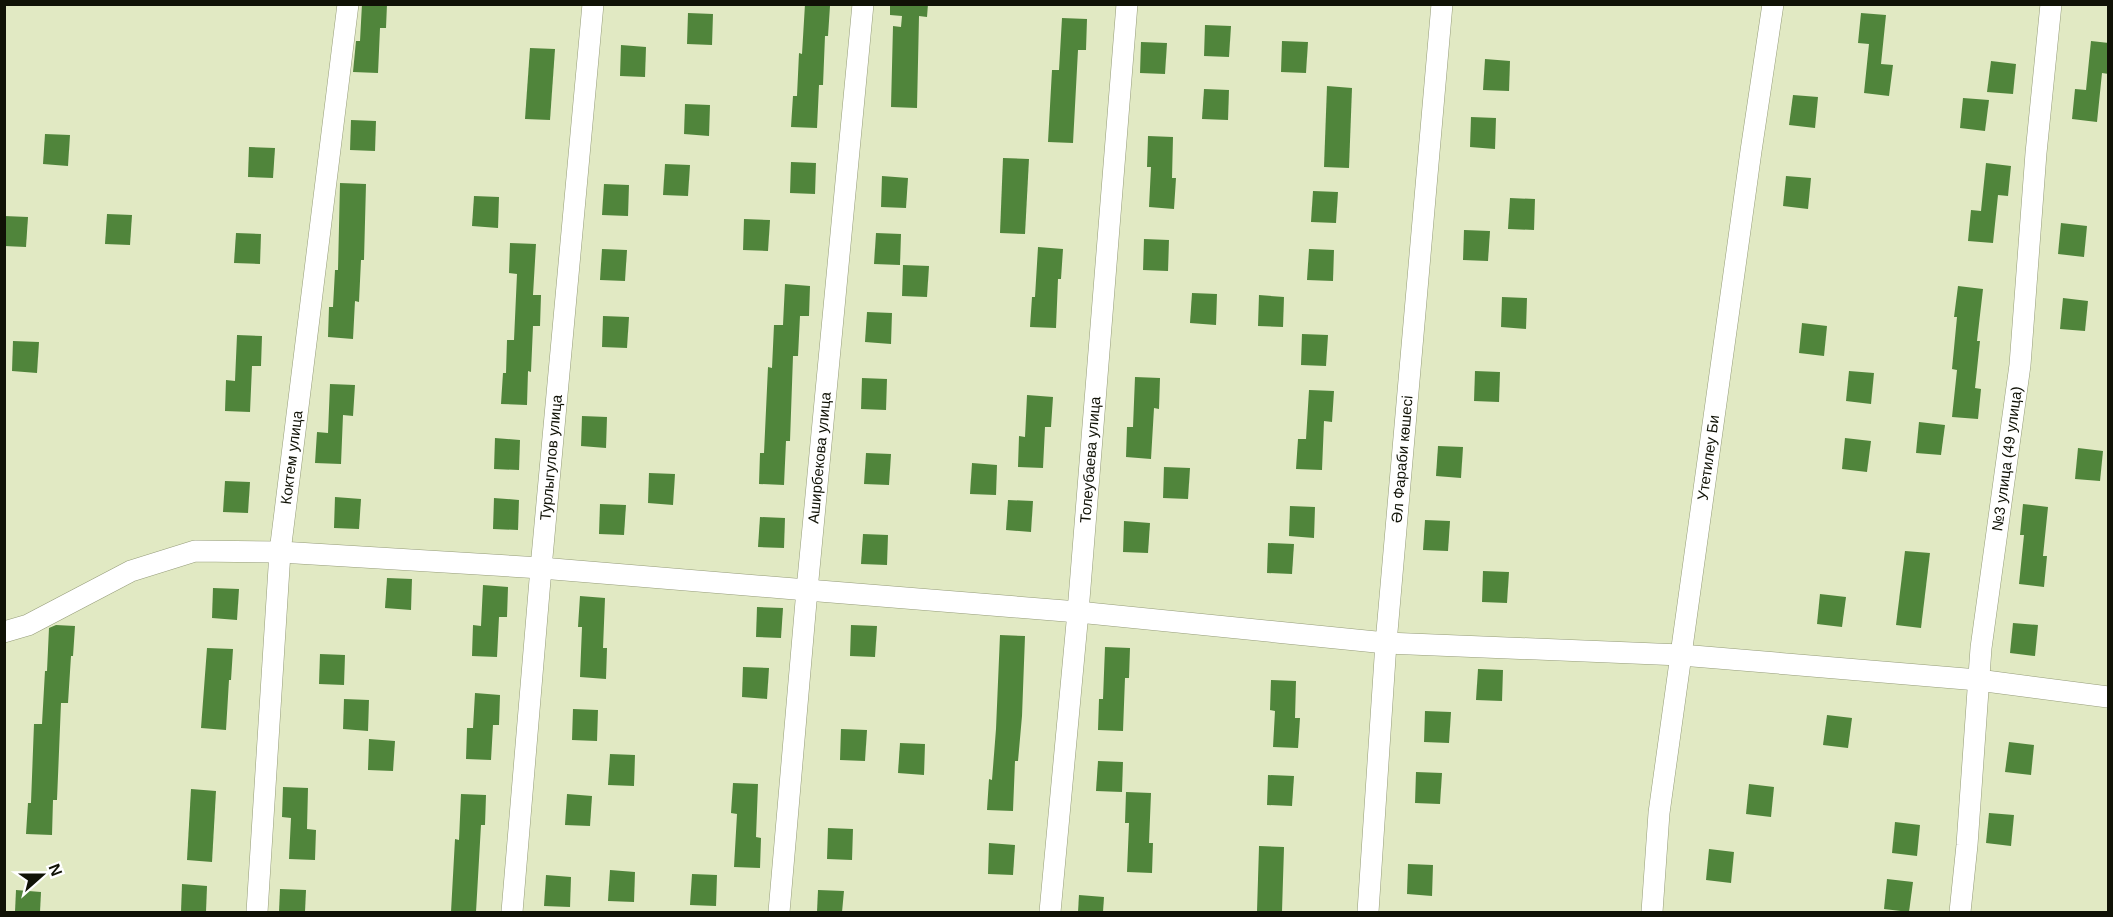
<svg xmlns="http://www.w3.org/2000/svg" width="2113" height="917" viewBox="0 0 2113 917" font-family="Arial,sans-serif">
  <rect width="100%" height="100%" fill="#e1e9c3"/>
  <g fill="#50853b">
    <path d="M 362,4 L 387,4 L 386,28 L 380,28 L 378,73 L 353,72 L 356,41 L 360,41 Z"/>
    <path d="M 805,4 L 830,6 L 828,36 L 825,36 L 823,85 L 819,85 L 817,128 L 791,127 L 793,96 L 797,96 L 799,53 L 802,54 Z"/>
    <path d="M 890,4 L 928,4 L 927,17 L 919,16 L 917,108 L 891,107 L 893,26 L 901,27 L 902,16 L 890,15 Z"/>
    <path d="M 688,13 L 713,14 L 712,45 L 687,44 Z"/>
    <path d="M 1861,13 L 1886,15 L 1881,64 L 1893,65 L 1889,96 L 1864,93 L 1869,44 L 1858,43 Z"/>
    <path d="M 1062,18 L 1087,19 L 1086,50 L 1078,50 L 1073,143 L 1048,142 L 1052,70 L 1059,70 Z"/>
    <path d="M 1205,25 L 1231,26 L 1229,57 L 1204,56 Z"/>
    <path d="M 1282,41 L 1308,42 L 1306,73 L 1281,72 Z"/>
    <path d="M 2091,41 L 2109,43 L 2109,74 L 2102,73 L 2097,122 L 2072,119 L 2075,89 L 2086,90 Z"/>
    <path d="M 1141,42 L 1167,43 L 1165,74 L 1140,73 Z"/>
    <path d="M 621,45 L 646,47 L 645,77 L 620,76 Z"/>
    <path d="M 530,48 L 555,49 L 550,120 L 525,119 Z"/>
    <path d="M 1485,59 L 1510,61 L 1509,91 L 1483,90 Z"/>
    <path d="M 1991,61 L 2016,64 L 2013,94 L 1987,92 Z"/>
    <path d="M 1327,86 L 1352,88 L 1349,168 L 1324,167 Z"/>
    <path d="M 1204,89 L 1229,90 L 1228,120 L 1202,119 Z"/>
    <path d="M 1793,95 L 1818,97 L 1815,128 L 1789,125 Z"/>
    <path d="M 1963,98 L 1989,100 L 1985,131 L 1960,128 Z"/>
    <path d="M 685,104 L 710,105 L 709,136 L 684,134 Z"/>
    <path d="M 1471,117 L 1496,118 L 1495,149 L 1470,147 Z"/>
    <path d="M 351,120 L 376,121 L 375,151 L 350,150 Z"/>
    <path d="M 45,134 L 70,135 L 68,166 L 43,164 Z"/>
    <path d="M 1148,136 L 1173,137 L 1172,178 L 1176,178 L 1174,209 L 1149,207 L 1151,167 L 1147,167 Z"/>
    <path d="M 249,147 L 275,148 L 273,178 L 248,177 Z"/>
    <path d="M 1003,158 L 1029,159 L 1025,234 L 1000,233 Z"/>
    <path d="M 791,162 L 816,163 L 815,194 L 790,193 Z"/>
    <path d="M 1986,163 L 2011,166 L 2008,196 L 1998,195 L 1993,243 L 1968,241 L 1971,210 L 1981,211 Z"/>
    <path d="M 665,164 L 690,165 L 688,196 L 663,195 Z"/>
    <path d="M 882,176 L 908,178 L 906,208 L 881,207 Z"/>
    <path d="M 1786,176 L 1811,178 L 1808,209 L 1783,206 Z"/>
    <path d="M 340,183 L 366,184 L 364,260 L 361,260 L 359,302 L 355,301 L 353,339 L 328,337 L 329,307 L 333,307 L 335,270 L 338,270 Z"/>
    <path d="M 604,184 L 629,185 L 628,216 L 602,215 Z"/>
    <path d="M 1313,191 L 1338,192 L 1336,223 L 1311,222 Z"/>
    <path d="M 474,196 L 499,197 L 498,228 L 472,226 Z"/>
    <path d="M 1510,198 L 1535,199 L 1534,230 L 1508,229 Z"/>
    <path d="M 107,214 L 132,215 L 130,245 L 105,244 Z"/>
    <path d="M 4,216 L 28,217 L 26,247 L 4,246 Z"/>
    <path d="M 744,219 L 770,220 L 768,251 L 743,250 Z"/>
    <path d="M 2061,223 L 2087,226 L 2084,257 L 2058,254 Z"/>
    <path d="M 1464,230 L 1490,231 L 1488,261 L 1463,260 Z"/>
    <path d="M 236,233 L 261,234 L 260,264 L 234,263 Z"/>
    <path d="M 876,233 L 901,234 L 900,265 L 874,264 Z"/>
    <path d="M 1144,239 L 1169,240 L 1168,271 L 1143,270 Z"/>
    <path d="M 510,243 L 536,244 L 533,295 L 541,295 L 540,326 L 533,326 L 531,372 L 528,371 L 527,405 L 501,404 L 503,373 L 506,373 L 507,340 L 514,340 L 517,274 L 509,273 Z"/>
    <path d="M 1038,247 L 1063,249 L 1061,279 L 1058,279 L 1056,328 L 1030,327 L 1032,297 L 1035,297 Z"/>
    <path d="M 602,249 L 627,250 L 625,281 L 600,280 Z"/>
    <path d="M 1309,249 L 1334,250 L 1333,281 L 1307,280 Z"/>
    <path d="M 903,265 L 929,266 L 927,297 L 902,296 Z"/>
    <path d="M 785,284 L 810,286 L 809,316 L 800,316 L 798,356 L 793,356 L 790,441 L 786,441 L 784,485 L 759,484 L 760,453 L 764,453 L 768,367 L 772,368 L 774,325 L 783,325 Z"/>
    <path d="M 1958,286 L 1983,289 L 1977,341 L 1980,341 L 1975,388 L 1981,389 L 1978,419 L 1952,417 L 1957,370 L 1952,369 L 1957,317 L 1954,317 Z"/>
    <path d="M 1192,293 L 1217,294 L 1216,325 L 1190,323 Z"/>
    <path d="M 1259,295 L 1284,297 L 1283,327 L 1258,326 Z"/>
    <path d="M 1502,297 L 1527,298 L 1526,329 L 1501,327 Z"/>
    <path d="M 2063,298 L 2088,301 L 2085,331 L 2060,329 Z"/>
    <path d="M 867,312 L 892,313 L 891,344 L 865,342 Z"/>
    <path d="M 603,316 L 629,317 L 627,348 L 602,347 Z"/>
    <path d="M 1802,323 L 1827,326 L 1824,356 L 1799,353 Z"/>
    <path d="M 1302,334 L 1328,335 L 1326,366 L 1301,365 Z"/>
    <path d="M 237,335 L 262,336 L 261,366 L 252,366 L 250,412 L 225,411 L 226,380 L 235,381 Z"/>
    <path d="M 13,341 L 39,342 L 37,373 L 12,371 Z"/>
    <path d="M 1475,371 L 1500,372 L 1499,402 L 1474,401 Z"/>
    <path d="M 1849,371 L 1874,373 L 1871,404 L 1846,401 Z"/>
    <path d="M 1135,377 L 1160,378 L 1159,409 L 1154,408 L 1151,459 L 1126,457 L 1127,427 L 1133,427 Z"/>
    <path d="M 862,378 L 887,379 L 886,410 L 861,409 Z"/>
    <path d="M 330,384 L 355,385 L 353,416 L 343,415 L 341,464 L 315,463 L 317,432 L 328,433 Z"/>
    <path d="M 1309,390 L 1334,391 L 1332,422 L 1324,421 L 1322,470 L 1296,469 L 1298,439 L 1306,439 Z"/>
    <path d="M 1027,395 L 1053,397 L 1051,427 L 1045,427 L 1043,468 L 1018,467 L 1019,436 L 1025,437 Z"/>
    <path d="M 582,416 L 607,417 L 606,448 L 581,446 Z"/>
    <path d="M 1919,422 L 1945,425 L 1941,455 L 1916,453 Z"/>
    <path d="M 495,438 L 520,440 L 519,470 L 494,469 Z"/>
    <path d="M 1845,438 L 1871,441 L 1867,472 L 1842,469 Z"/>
    <path d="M 1438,446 L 1463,447 L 1461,478 L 1436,476 Z"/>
    <path d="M 2078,448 L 2103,451 L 2100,481 L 2075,479 Z"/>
    <path d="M 866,453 L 891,454 L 889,485 L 864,484 Z"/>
    <path d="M 972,463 L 997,465 L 996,495 L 970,494 Z"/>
    <path d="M 1164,467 L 1190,468 L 1188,499 L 1163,498 Z"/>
    <path d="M 649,473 L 675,474 L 673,505 L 648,503 Z"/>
    <path d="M 225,481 L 250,482 L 248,513 L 223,512 Z"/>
    <path d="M 335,497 L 361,499 L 359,529 L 334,528 Z"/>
    <path d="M 494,498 L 519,500 L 518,530 L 493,529 Z"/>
    <path d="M 1008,500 L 1033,501 L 1031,532 L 1006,530 Z"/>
    <path d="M 600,504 L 626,505 L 624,535 L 599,534 Z"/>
    <path d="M 2023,504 L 2048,507 L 2043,556 L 2047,556 L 2044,587 L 2019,584 L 2024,535 L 2020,535 Z"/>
    <path d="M 1290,506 L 1315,507 L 1314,538 L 1289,536 Z"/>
    <path d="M 760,517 L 785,518 L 784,548 L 758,547 Z"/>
    <path d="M 1425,520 L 1450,521 L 1448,551 L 1423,550 Z"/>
    <path d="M 1124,521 L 1150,523 L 1148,553 L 1123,552 Z"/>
    <path d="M 863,534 L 888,535 L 887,565 L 861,564 Z"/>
    <path d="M 1268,543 L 1294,544 L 1292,574 L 1267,573 Z"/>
    <path d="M 1905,551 L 1930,553 L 1921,628 L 1896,625 Z"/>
    <path d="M 1483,571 L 1509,572 L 1507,603 L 1482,602 Z"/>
    <path d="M 387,578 L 412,579 L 411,610 L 385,608 Z"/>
    <path d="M 483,585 L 508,587 L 507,617 L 499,617 L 497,657 L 472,656 L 473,625 L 481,626 Z"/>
    <path d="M 213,588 L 239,589 L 237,620 L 212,618 Z"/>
    <path d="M 1820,594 L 1846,597 L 1842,627 L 1817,624 Z"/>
    <path d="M 580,596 L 605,598 L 603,648 L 607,648 L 606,679 L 580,677 L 582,627 L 578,627 Z"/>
    <path d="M 757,607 L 783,608 L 781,638 L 756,637 Z"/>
    <path d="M 2013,623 L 2038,625 L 2035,656 L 2010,653 Z"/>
    <path d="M 56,625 L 75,626 L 73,656 L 71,656 L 68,703 L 61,703 L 57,800 L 53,800 L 52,835 L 26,834 L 28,803 L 31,803 L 34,724 L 42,724 L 45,671 L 47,671 L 49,628 Z"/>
    <path d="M 851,625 L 877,626 L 875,657 L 850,656 Z"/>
    <path d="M 1000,635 L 1025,636 L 1022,716 L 1018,761 L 1015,761 L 1013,811 L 987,810 L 989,779 L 992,780 L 996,729 Z"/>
    <path d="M 1105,647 L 1130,648 L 1129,678 L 1125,678 L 1123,731 L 1098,730 L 1099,699 L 1103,699 Z"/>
    <path d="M 207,648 L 233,649 L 231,680 L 229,680 L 226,730 L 201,728 Z"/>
    <path d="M 320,654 L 345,655 L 344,685 L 319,684 Z"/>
    <path d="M 743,667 L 769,668 L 767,699 L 742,697 Z"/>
    <path d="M 1478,669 L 1503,670 L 1502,701 L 1476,700 Z"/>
    <path d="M 1271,680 L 1296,681 L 1295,718 L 1300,718 L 1298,748 L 1273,747 L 1275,711 L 1270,710 Z"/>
    <path d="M 475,693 L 500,695 L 499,725 L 493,725 L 491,760 L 466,759 L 467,728 L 473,728 Z"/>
    <path d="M 344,699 L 369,700 L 368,731 L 343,729 Z"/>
    <path d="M 573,709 L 598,710 L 597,741 L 572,740 Z"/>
    <path d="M 1425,711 L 1451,712 L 1449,743 L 1424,742 Z"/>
    <path d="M 1827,715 L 1852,718 L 1848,748 L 1823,745 Z"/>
    <path d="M 841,729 L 867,730 L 865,761 L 840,760 Z"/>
    <path d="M 369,739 L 395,741 L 393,771 L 368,770 Z"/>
    <path d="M 2009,742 L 2034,745 L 2031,775 L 2005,772 Z"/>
    <path d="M 900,743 L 925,744 L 924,775 L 898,773 Z"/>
    <path d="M 610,754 L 635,755 L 634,786 L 608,785 Z"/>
    <path d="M 1098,761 L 1123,762 L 1122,792 L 1096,791 Z"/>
    <path d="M 1416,772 L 1442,773 L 1440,804 L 1415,803 Z"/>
    <path d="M 1268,775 L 1294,776 L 1292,806 L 1267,805 Z"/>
    <path d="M 733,783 L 758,784 L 756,837 L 761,838 L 760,868 L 734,867 L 737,814 L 731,813 Z"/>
    <path d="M 1749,784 L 1774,787 L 1771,817 L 1746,814 Z"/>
    <path d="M 283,787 L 308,788 L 307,829 L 316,830 L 315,860 L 289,859 L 291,818 L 282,817 Z"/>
    <path d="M 191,789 L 216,791 L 212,862 L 187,860 Z"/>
    <path d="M 1126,792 L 1151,793 L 1149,843 L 1153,843 L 1152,873 L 1127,872 L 1129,823 L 1125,823 Z"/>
    <path d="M 461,794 L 486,795 L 485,825 L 481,825 L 476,912 L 451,912 L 455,839 L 459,840 Z"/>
    <path d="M 567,794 L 592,796 L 590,826 L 565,825 Z"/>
    <path d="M 1989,813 L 2014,815 L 2011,846 L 1986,843 Z"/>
    <path d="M 1895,822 L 1920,825 L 1917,856 L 1892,853 Z"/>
    <path d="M 828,828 L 853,829 L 852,860 L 827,859 Z"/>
    <path d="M 989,843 L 1015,845 L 1013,875 L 988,874 Z"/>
    <path d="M 1259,846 L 1284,847 L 1282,912 L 1257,912 Z"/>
    <path d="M 1709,849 L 1734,852 L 1731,883 L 1706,880 Z"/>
    <path d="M 1408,864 L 1433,865 L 1432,896 L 1407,894 Z"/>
    <path d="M 610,870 L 635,872 L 634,902 L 608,901 Z"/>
    <path d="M 692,874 L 717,875 L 716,906 L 690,905 Z"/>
    <path d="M 546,875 L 571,877 L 570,907 L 544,906 Z"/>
    <path d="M 1887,879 L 1913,882 L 1909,912 L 1884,909 Z"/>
    <path d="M 182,884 L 207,886 L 206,912 L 181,912 Z"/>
    <path d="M 280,889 L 306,890 L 305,912 L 279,912 Z"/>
    <path d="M 16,890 L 41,892 L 40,912 L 15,912 Z"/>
    <path d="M 818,890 L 844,891 L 842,912 L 817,912 Z"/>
    <path d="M 1079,895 L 1104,897 L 1103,912 L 1078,912 Z"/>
  </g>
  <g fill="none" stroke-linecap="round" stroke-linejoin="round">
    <g stroke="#959c79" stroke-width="22">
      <g id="minor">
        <path d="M 4,632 L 28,625 L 131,571 L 195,551 L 280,552 L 541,568 L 807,590 L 1078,612 L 1386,643 L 1681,655 L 1978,680 L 2108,697"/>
        <path id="s1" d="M 257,912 L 280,552 L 348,4"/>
        <path id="s2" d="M 512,912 L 541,568 L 593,4"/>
        <path id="s3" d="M 779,912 L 807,590 L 863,4"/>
        <path id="s4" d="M 1050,912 L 1078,612 L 1127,4"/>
        <path id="s5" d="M 1368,912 L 1386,643 L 1442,4"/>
        <path id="s6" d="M 1652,912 L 1659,813 L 1751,151 L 1773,4"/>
        <path id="s7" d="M 1960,912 L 1967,845 L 1981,648 L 2020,365 L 2036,153 L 2051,4"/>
      </g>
    </g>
    <use href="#minor" stroke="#fff" stroke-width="21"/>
  </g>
  <g text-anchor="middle" stroke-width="5" stroke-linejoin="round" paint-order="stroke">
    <g font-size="15" fill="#101206" stroke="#fff">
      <text dy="5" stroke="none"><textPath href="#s1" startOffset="456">Коктем улица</textPath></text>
      <text dy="5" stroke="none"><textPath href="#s2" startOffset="456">Турлыгулов улица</textPath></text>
      <text dy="5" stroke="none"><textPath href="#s3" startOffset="456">Аширбекова улица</textPath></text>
      <text dy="5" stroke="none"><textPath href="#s5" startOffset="454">Әл Фараби көшесі</textPath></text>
      <text dy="5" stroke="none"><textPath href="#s6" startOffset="458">Утетилеу Би</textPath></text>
      <text dy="5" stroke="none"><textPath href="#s4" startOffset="454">Толеубаева улица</textPath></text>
      <text dy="5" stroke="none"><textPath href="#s7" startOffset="456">№3 улица (49 улица)</textPath></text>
    </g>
  </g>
  <rect width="2113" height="917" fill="none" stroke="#101206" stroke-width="12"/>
  <g transform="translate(42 875) rotate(69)" stroke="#ffffff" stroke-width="4.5" paint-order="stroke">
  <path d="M0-4.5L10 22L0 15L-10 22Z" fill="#101206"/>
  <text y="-9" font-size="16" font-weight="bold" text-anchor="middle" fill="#101206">N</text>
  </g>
</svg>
